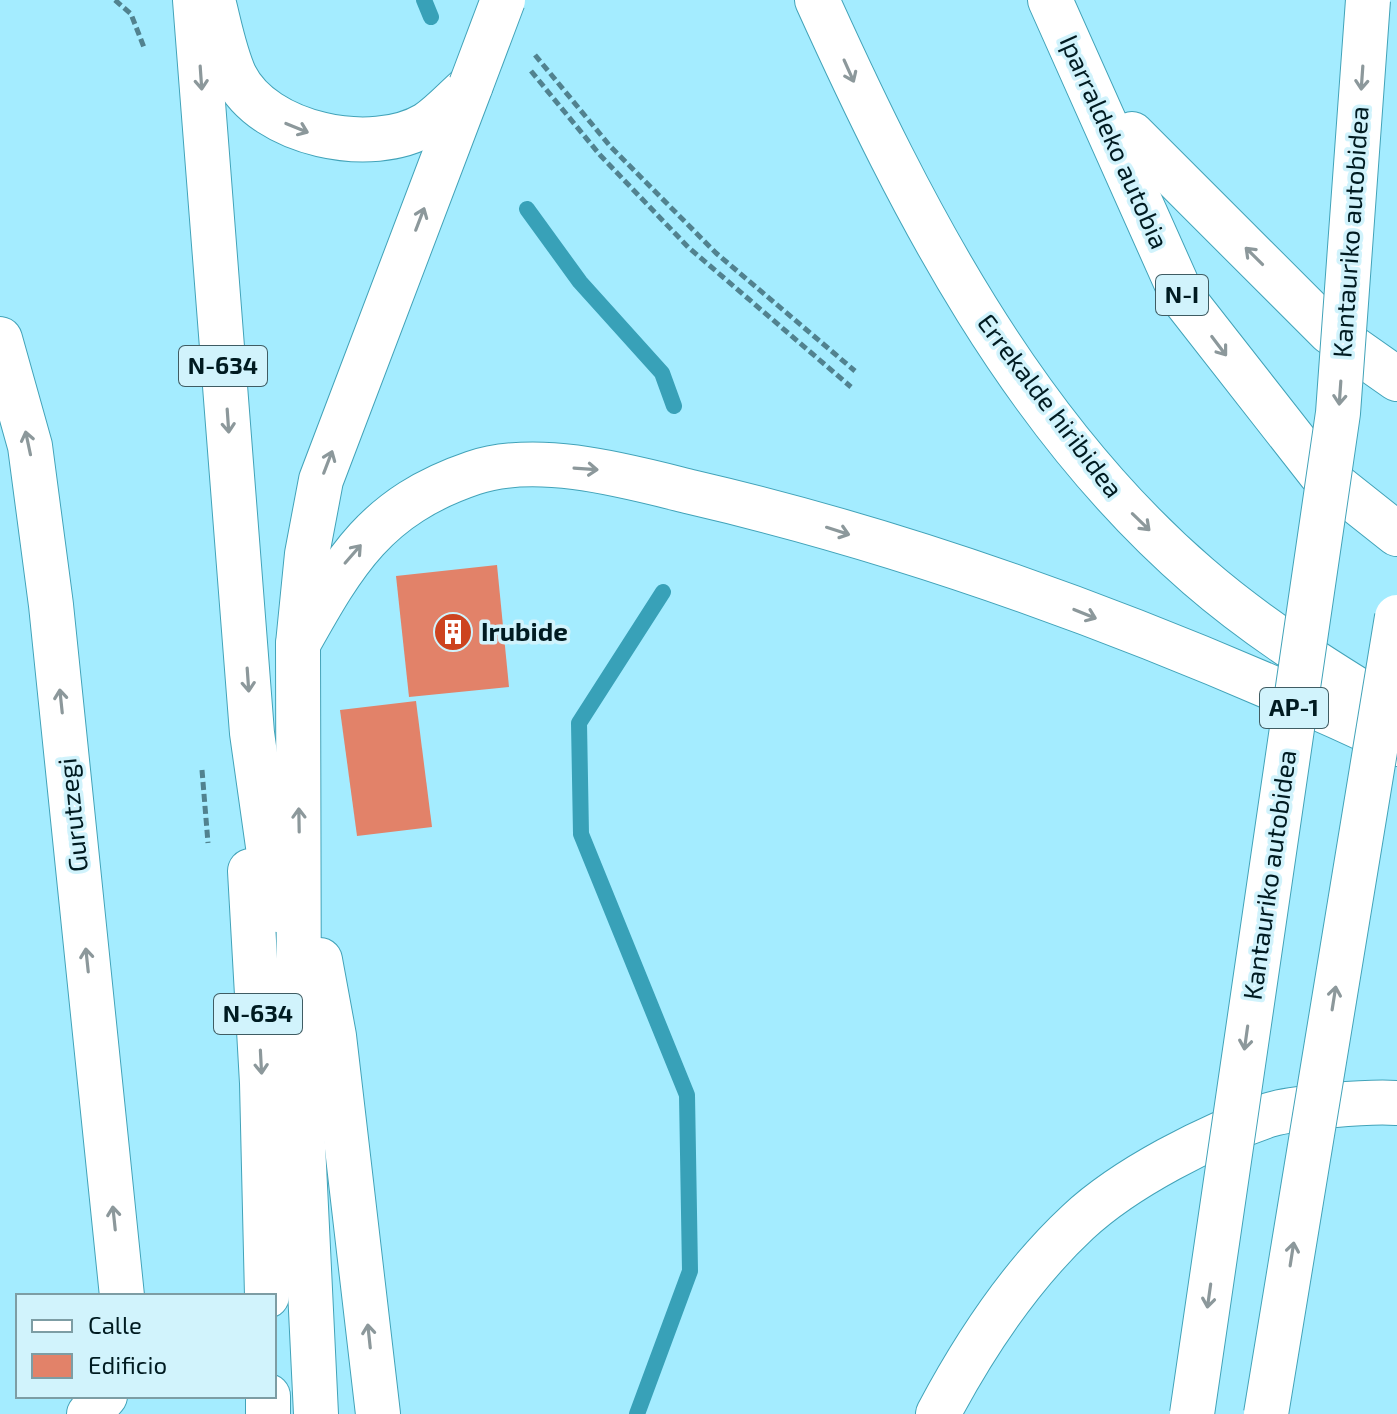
<svg xmlns="http://www.w3.org/2000/svg" width="1397" height="1414" viewBox="0 0 1397 1414" font-family="'Exo 2',sans-serif">
  <rect width="100%" height="100%" fill="#a4ecff"/>
  <g fill="none" stroke-linecap="round" stroke-linejoin="round">
    <g stroke="#38a1b8" stroke-width="16">
      <path d="M 424,0 L 431,17"/>
      <path d="M 527,209 L 580,282 L 662,373 L 674,406"/>
      <path d="M 637,1414 L 690,1271 L 687,1095 L 581,834 L 579,723 L 663,592"/>
    </g>
  </g>
  <g fill="#e28269">
    <path d="M 497,565 L 509,687 L 409,697 L 396,576 Z"/>
    <path d="M 416,701 L 432,827 L 357,836 L 340,710 Z"/>
  </g>
  <g fill="none" stroke-linecap="round" stroke-linejoin="round">
    <g stroke="#42a3b9" stroke-width="46">
      <g id="minor">
        <path d="M 0,339 L 30,446 L 51,605 L 122,1296"/>
        <path d="M 89,1414 L 105,1396"/>
        <path d="M 938,1414 C 974,1346 1021,1275 1078,1222 C 1125,1178 1209,1135 1269,1115 C 1295,1107 1369,1101 1397,1103"/>
      </g>
    </g>
    <g stroke="#42a3b9" stroke-width="46">
      <g id="major">
        <path d="M 817,0 C 912,210 1021,423 1198,576 C 1259,629 1328,672 1397,714"/>
        <path d="M 298,644 C 345,560 376,506 473,473 C 538,451 627,476 691,492 C 933,548 1172,639 1397,744"/>
      </g>
    </g>
    <g stroke="#42a3b9" stroke-width="46">
      <g id="highway">
        <path d="M 195,0 L 252,733 L 277,910"/>
        <path d="M 1050,0 L 1183,298 L 1320,473 L 1397,534"/>
        <path d="M 214,4 C 220,28 225,54 235,76 C 264,135 372,157 427,124 C 442,114 456,98 469,87"/>
        <path d="M 1132,134 L 1330,332 L 1397,379"/>
        <path d="M 250,871 L 262,1083 L 267,1296"/>
        <path d="M 320,960 L 334,1036 L 378,1414"/>
        <path d="M 268,1414 L 268,1396"/>
        <path d="M 316,1414 L 299,1062 L 298,644 L 307,554 L 321,480 L 471,85"/>
      </g>
    </g>
    <g stroke="#51828f" stroke-width="5" stroke-dasharray="8 4" stroke-linecap="butt">
      <path d="M 115,0 L 131,14 L 145,50"/>
      <path d="M 535,55 L 610,146 L 716,253 L 855,371"/>
      <path d="M 531,71 L 600,155 L 688,247 L 851,387"/>
      <path d="M 202,770 L 208,843"/>
    </g>
    <use href="#minor" stroke="#fff" stroke-width="44"/>
    <use href="#major" stroke="#fff" stroke-width="44"/>
    <use href="#highway" stroke="#fff" stroke-width="44"/>
    <g stroke="#42a3b9" stroke-width="46" stroke-linecap="butt">
      <g id="highway-bridge">
        <path d="M 471,85 L 503,0"/>
        <path d="M 1192,1414 L 1338,413 L 1368,0"/>
        <path d="M 1266,1414 L 1397,617"/>
      </g>
    </g>
    <use href="#highway-bridge" stroke="#fff" stroke-width="44"/>
  </g>
  <defs><path id="oneway-shaft" d="M-6 0H5M1.5-3L5.5 0L1.5 3" fill="none" stroke-width="1.6" stroke-linecap="round" stroke-linejoin="round" transform="scale(2)"/></defs>
  <g stroke="#8c989b">
    <use href="#oneway-shaft" transform="translate(849 71) rotate(66)"/>
    <use href="#oneway-shaft" transform="translate(201 78) rotate(86)"/>
    <use href="#oneway-shaft" transform="translate(1362 78) rotate(94)"/>
    <use href="#oneway-shaft" transform="translate(297 128) rotate(22)"/>
    <use href="#oneway-shaft" transform="translate(420 219) rotate(-69)"/>
    <use href="#oneway-shaft" transform="translate(1254 256) rotate(-135)"/>
    <use href="#oneway-shaft" transform="translate(1219 346) rotate(53)"/>
    <use href="#oneway-shaft" transform="translate(1340 393) rotate(94)"/>
    <use href="#oneway-shaft" transform="translate(228 421) rotate(86)"/>
    <use href="#oneway-shaft" transform="translate(28 443) rotate(-102)"/>
    <use href="#oneway-shaft" transform="translate(328 462) rotate(-69)"/>
    <use href="#oneway-shaft" transform="translate(586 469) rotate(4)"/>
    <use href="#oneway-shaft" transform="translate(1141 522) rotate(44)"/>
    <use href="#oneway-shaft" transform="translate(838 531) rotate(18)"/>
    <use href="#oneway-shaft" transform="translate(353 554) rotate(-49)"/>
    <use href="#oneway-shaft" transform="translate(1085 614) rotate(22)"/>
    <use href="#oneway-shaft" transform="translate(248 680) rotate(86)"/>
    <use href="#oneway-shaft" transform="translate(61 701) rotate(-96)"/>
    <use href="#oneway-shaft" transform="translate(299 820) rotate(-91)"/>
    <use href="#oneway-shaft" transform="translate(87 960) rotate(-96)"/>
    <use href="#oneway-shaft" transform="translate(1334 998) rotate(-81)"/>
    <use href="#oneway-shaft" transform="translate(1246 1038) rotate(98)"/>
    <use href="#oneway-shaft" transform="translate(261 1062) rotate(87)"/>
    <use href="#oneway-shaft" transform="translate(114 1218) rotate(-96)"/>
    <use href="#oneway-shaft" transform="translate(1292 1254) rotate(-81)"/>
    <use href="#oneway-shaft" transform="translate(1209 1296) rotate(98)"/>
    <use href="#oneway-shaft" transform="translate(369 1336) rotate(-96)"/>
  </g>
  <defs>
    <g id="building-disc" transform="scale(2)"><circle r="9.5" fill="#cd431f" stroke="#d1f3fc"/><path d="M-4-6H4V6H1V3H-1V6H-4ZM-2.5-4.3h1.7v1.8h-1.7ZM.8-4.3h1.7v1.8H.8ZM-2.5-1h1.7V.8h-1.7ZM.8-1h1.7V.8H.8Z" fill="#fff"/></g>
  </defs>
  <g fill-rule="evenodd">
    <use href="#building-disc" x="453" y="632"/>
  </g>
  <g text-anchor="middle" stroke-width="7" stroke-linejoin="round" paint-order="stroke">
    <g fill="#d1f3fc" stroke="#3f5c63" stroke-width="2">
      <rect x="1156" y="275" width="52" height="40" rx="6"/>
      <rect x="179" y="346" width="88" height="40" rx="6"/>
      <rect x="1260" y="688" width="68" height="40" rx="6"/>
      <rect x="214" y="994" width="88" height="40" rx="6"/>
    </g>
    <g font-size="24" font-weight="bold" fill="#001b21">
      <text x="1182" y="303">N-I</text>
      <text x="223" y="374">N-634</text>
      <text x="1294" y="716">AP-1</text>
      <text x="258" y="1022">N-634</text>
    </g>
    <g font-size="26" fill="#001b21" stroke="#d1f3fc">
      <text transform="translate(1114 142) rotate(66)" y="9">Iparraldeko autobia</text>
      <text transform="translate(1351 232) rotate(-86)" y="9">Kantauriko autobidea</text>
      <text transform="translate(1050 406) rotate(53)" y="9">Errekalde hiribidea</text>
      <text transform="translate(73 815) rotate(-96)" y="9">Gurutzegi</text>
      <text transform="translate(1270 875) rotate(-82)" y="9">Kantauriko autobidea</text>
    </g>
    <g font-size="26" font-weight="bold" fill="#001b21" stroke="#d1f3fc" text-anchor="start">
      <text x="481" y="641">Irubide</text>
    </g>
  </g>
  <rect x="16" y="1294" width="260" height="104" fill="#d1f3fc" stroke="#7d9da4" stroke-width="2"/>
  <rect x="32" y="1320" width="40" height="12" fill="#ffffff" stroke="#7d9da4" stroke-width="2"/>
  <text x="88" y="1334" font-size="24" fill="#001b21">Calle</text>
  <rect x="32" y="1354" width="40" height="24" fill="#e28269" stroke="#7d9da4" stroke-width="2"/>
  <text x="88" y="1374" font-size="24" fill="#001b21">Edificio</text>
</svg>
